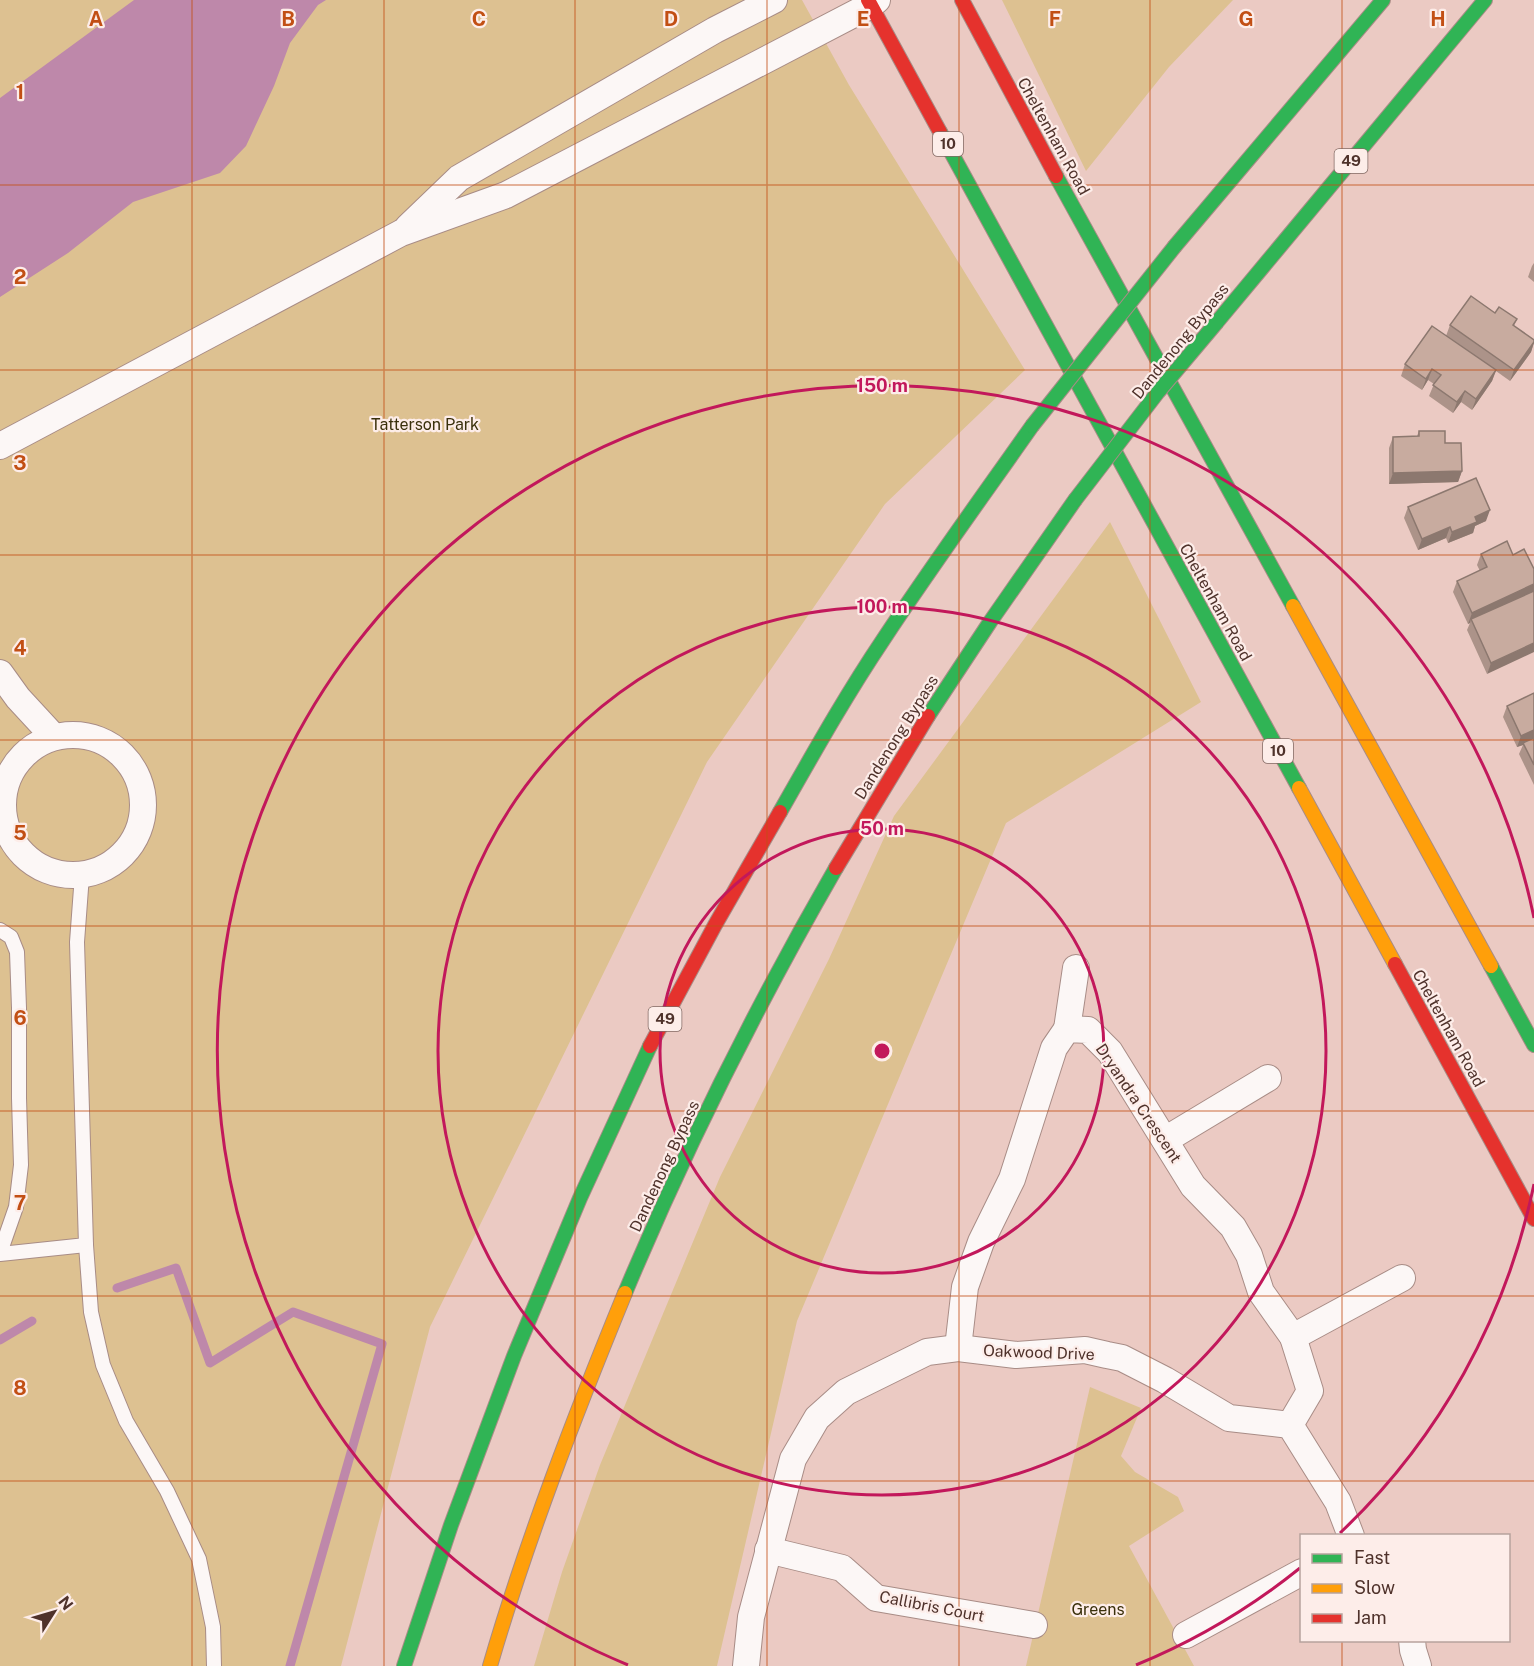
<svg xmlns="http://www.w3.org/2000/svg" width="1534" height="1666" viewBox="0 0 1534 1666" font-family="'Public Sans',sans-serif">
  <rect width="100%" height="100%" fill="#ebcac3"/>
  <g fill="#ddc191">
    <path d="M 0,0 L 802,0 L 849,85 L 1025,370 L 885,504 L 707,762 L 430,1327 L 341,1666 L 0,1666 Z"/>
    <path d="M 1002,0 L 1233,0 L 1169,67 L 1086,171 Z"/>
    <path d="M 1110,522 L 1201,702 L 1006,823 L 797,1321 L 717,1666 L 534,1666 L 562,1572 L 600,1465 L 720,1177 L 829,959 L 894,816 Z"/>
    <path d="M 1090,1387 L 1141,1408 L 1121,1456 L 1135,1472 L 1178,1497 L 1184,1511 L 1129,1546 L 1194,1666 L 1026,1666 Z"/>
  </g>
  <path fill="#be88aa" d="M 134,0 L 326,0 L 318,5 L 290,43 L 274,86 L 246,146 L 220,173 L 133,202 L 68,253 L 0,297 L 0,98 Z"/>
  <g fill="none" stroke-linecap="round" stroke-linejoin="round">
    <g stroke="#be88aa" stroke-width="9">
      <path d="M 117,1288 L 176,1268 L 210,1363 L 293,1312 L 382,1344 L 290,1666"/>
      <path d="M 0,1340 L 32,1321"/>
    </g>
    <g stroke="#a88c86" stroke-width="16">
      <g id="lane">
        <path d="M 0,930 L 11,937 L 17,952 L 19,1008 L 19,1098 L 21,1165 L 16,1207 L 0,1253"/>
        <path d="M 86,1245 L 91,1312 L 103,1365 L 126,1421 L 167,1491 L 199,1559 L 213,1627 L 214,1666"/>
        <path d="M 0,1254 L 86,1245 L 77,942 L 82,875"/>
      </g>
    </g>
    <g stroke="#a88c86" stroke-width="28">
      <g id="street">
        <path d="M 408,227 L 459,178 L 715,30 L 774,0"/>
        <path d="M 0,446 L 401,233 L 506,195 L 871,5 L 877,0"/>
        <path d="M 0,673 L 18,698 L 54,737"/>
        <circle cx="73" cy="805" r="70"/>
        <path d="M 1067,1029 L 1076,968"/>
        <path d="M 1165,1140 L 1268,1078"/>
        <path d="M 1293,1337 L 1402,1278"/>
        <path d="M 958,1348 L 965,1287 L 981,1242 L 1012,1179 L 1054,1048 L 1067,1029 L 1088,1030 L 1110,1052 L 1193,1186 L 1233,1227 L 1249,1255 L 1261,1292 L 1293,1337 L 1310,1391 L 1290,1425"/>
        <path d="M 768,1550 L 842,1568 L 876,1598 L 1034,1625"/>
        <path d="M 1186,1635 L 1302,1572"/>
        <path d="M 1412,1640 L 1413,1650 L 1418,1666"/>
        <path d="M 746,1666 L 751,1617 L 793,1459 L 817,1418 L 846,1392 L 927,1352 L 958,1348 L 1016,1355 L 1085,1350 L 1107,1355 L 1122,1358 L 1165,1380 L 1229,1418 L 1290,1425 L 1338,1502 L 1351,1536"/>
      </g>
    </g>
    <g stroke="#a88c86" stroke-width="16">
      <g id="fast">
        <path d="M 940,132 L 1299,788"/>
        <path d="M 1056,176 L 1293,606"/>
        <path d="M 1175,246 L 1383,0"/>
        <path d="M 1217,322 L 1485,0"/>
        <path d="M 928,716 L 990,622 L 1075,500"/>
        <path d="M 780,812 C 813,754 846,695 883,640 C 931,567 982,497 1032,426"/>
        <path d="M 1491,966 L 1534,1045"/>
        <path d="M 625,1293 C 686,1147 757,1005 836,868"/>
        <path d="M 404,1666 L 451,1525 L 514,1356 L 580,1198 L 650,1046"/>
      </g>
    </g>
    <g stroke="#a88c86" stroke-width="16">
      <g id="slow">
        <path d="M 1293,606 L 1491,966"/>
        <path d="M 1299,788 L 1395,964"/>
        <path d="M 490,1666 C 527,1539 575,1415 625,1293"/>
      </g>
    </g>
    <g stroke="#a88c86" stroke-width="16">
      <g id="jam">
        <path d="M 868,0 L 940,132"/>
        <path d="M 962,0 L 1056,176"/>
        <path d="M 836,868 L 928,716"/>
        <path d="M 1395,964 L 1534,1219"/>
        <path d="M 650,1046 L 715,925 L 780,812"/>
      </g>
    </g>
    <use href="#lane" stroke="#fcf7f6" stroke-width="14"/>
    <use href="#street" stroke="#fcf7f6" stroke-width="26"/>
    <use href="#fast" stroke="#30b455" stroke-width="14"/>
    <use href="#slow" stroke="#ff9f0a" stroke-width="14"/>
    <use href="#jam" stroke="#e5322d" stroke-width="14"/>
    <g stroke="#a88c86" stroke-width="16" stroke-linecap="butt">
      <g id="fast-bridge">
        <path d="M 1032,426 L 1175,246"/>
        <path d="M 1075,500 L 1158,392 L 1217,322"/>
      </g>
    </g>
    <use href="#fast-bridge" stroke="#30b455" stroke-width="14"/>
  </g>
  <g fill="#ac9389">
    <path d="M 1534,263 L 1534,282 L 1528,277 L 1532,266 Z"/>
    <path d="M 1495,313 L 1517,319 L 1514,326 L 1534,340 L 1534,343 L 1531,352 L 1510,381 L 1496,371 L 1492,381 L 1472,410 L 1461,402 L 1453,413 L 1429,396 L 1434,384 L 1428,380 L 1422,390 L 1401,376 L 1405,364 L 1446,336 L 1450,325 Z"/>
    <path d="M 1419,431 L 1445,443 L 1462,471 L 1458,482 L 1389,484 L 1389,448 L 1393,437 L 1417,436 Z"/>
    <path d="M 1408,507 L 1486,521 L 1475,526 L 1473,533 L 1448,543 L 1446,538 L 1418,550 L 1404,518 Z"/>
    <path d="M 1481,554 L 1513,555 L 1534,569 L 1487,674 L 1467,630 L 1470,623 L 1468,624 L 1453,592 L 1457,581 L 1480,571 L 1477,565 Z"/>
    <path d="M 1534,693 L 1534,785 L 1519,754 L 1523,745 L 1517,747 L 1503,717 L 1507,706 Z"/>
  </g>
  <g fill="#8c786f">
    <path d="M 1534,342 L 1531,352 L 1510,381 L 1514,370 Z"/>
    <path d="M 1432,369 L 1428,380 L 1422,390 L 1426,379 Z"/>
    <path d="M 1496,370 L 1492,381 L 1472,410 L 1476,399 Z"/>
    <path d="M 1465,391 L 1461,402 L 1453,413 L 1457,402 Z"/>
    <path d="M 1462,471 L 1458,482 L 1389,484 L 1393,473 Z"/>
    <path d="M 1490,510 L 1486,521 L 1475,526 L 1473,533 L 1448,543 L 1452,532 L 1475,517 Z"/>
    <path d="M 1450,527 L 1446,538 L 1418,550 L 1422,539 Z"/>
    <path d="M 1534,584 L 1534,593 L 1471,619 L 1470,623 L 1468,624 L 1472,613 Z"/>
    <path d="M 1534,643 L 1534,652 L 1487,674 L 1491,663 Z"/>
    <path d="M 1534,730 L 1534,739 L 1523,743 L 1523,745 L 1517,747 L 1521,736 Z"/>
  </g>
  <g fill="#c8ab9f" stroke="#8c786f" stroke-width="1.5">
    <path d="M 1471,296 L 1495,313 L 1499,307 L 1517,319 L 1513,325 L 1534,340 L 1534,342 L 1514,370 L 1450,325 Z"/>
    <path d="M 1432,326 L 1496,370 L 1476,399 L 1465,391 L 1457,402 L 1433,385 L 1441,375 L 1432,369 L 1426,379 L 1405,364 Z"/>
    <path d="M 1419,431 L 1445,431 L 1445,443 L 1461,443 L 1462,471 L 1393,473 L 1393,437 L 1419,436 Z"/>
    <path d="M 1476,478 L 1490,510 L 1475,517 L 1477,522 L 1452,532 L 1450,527 L 1422,539 L 1408,507 Z"/>
    <path d="M 1507,541 L 1513,555 L 1524,549 L 1534,569 L 1534,584 L 1472,613 L 1457,581 L 1487,567 L 1481,554 Z"/>
    <path d="M 1534,591 L 1534,643 L 1491,663 L 1471,619 Z"/>
    <path d="M 1534,693 L 1534,730 L 1521,736 L 1507,706 Z"/>
    <path d="M 1534,738 L 1534,765 L 1523,743 Z"/>
  </g>
  <path fill="none" stroke="#c24f14" stroke-width="1.5" stroke-opacity="0.55" d="M 192,0 L 192,1666M 384,0 L 384,1666M 575,0 L 575,1666M 767,0 L 767,1666M 959,0 L 959,1666M 1150,0 L 1150,1666M 1342,0 L 1342,1536M 0,185 L 1534,185M 0,370 L 1534,370M 0,555 L 1534,555M 0,740 L 1534,740M 0,926 L 1534,926M 0,1111 L 1534,1111M 0,1296 L 1534,1296M 0,1481 L 1534,1481M 1342,1640 L 1342,1666"/>
  <g fill="none" stroke="#c2185b" stroke-width="3">
    <circle cx="882" cy="1051" r="222"/>
    <circle cx="882" cy="1051" r="444"/>
    <path d="M1534 1184A665 665 0 0 1 1340 1533M1300 1568A665 665 0 0 1 1136 1665M628 1665A665 665 0 1 1 1534 918"/>
  </g>
  <g text-anchor="middle" stroke-width="4.5" stroke-linejoin="round" paint-order="stroke">
    <g fill="#fdede9" stroke="#836a64" stroke-width="1.5">
      <rect x="933" y="132" width="30" height="24" rx="4.5"/>
      <rect x="1334.5" y="149" width="33" height="24" rx="4.5"/>
      <rect x="1263" y="739" width="30" height="24" rx="4.5"/>
      <rect x="648.5" y="1007" width="33" height="24" rx="4.5"/>
    </g>
    <g font-size="15" font-weight="bold" fill="#4f322b">
      <text x="948" y="149">10</text>
      <text x="1351" y="166">49</text>
      <text x="1278" y="756">10</text>
      <text x="665" y="1024">49</text>
    </g>
    <g font-size="16" fill="#4f322b" stroke="#fdede9">
      <text transform="translate(1054 136) rotate(61)" y="6">Cheltenham Road</text>
      <text transform="translate(1180 341) rotate(-51)" y="6">Dandenong Bypass</text>
      <text transform="translate(1216 602) rotate(61)" y="6">Cheltenham Road</text>
      <text transform="translate(896 737) rotate(-58)" y="6">Dandenong Bypass</text>
      <text transform="translate(1449 1028) rotate(61)" y="6">Cheltenham Road</text>
      <text transform="translate(1139 1103) rotate(56)" y="6">Dryandra Crescent</text>
      <text transform="translate(664 1166) rotate(-65)" y="6">Dandenong Bypass</text>
      <text transform="translate(1039 1352) rotate(2)" y="6">Oakwood Drive</text>
      <text transform="translate(932 1606) rotate(11)" y="6">Callibris Court</text>
    </g>
    <g font-size="16" fill="#3a300b" stroke="#fdede9">
      <text x="425" y="430">Tatterson Park</text>
      <text x="1098" y="1615">Greens</text>
    </g>
  </g>
  <g font-size="20" text-anchor="middle" font-weight="bold" fill="#c24f14" stroke="#fdede9" stroke-width="4.5" stroke-linejoin="round" paint-order="stroke">
    <text x="96" y="26">A</text>
    <text x="288" y="26">B</text>
    <text x="479" y="26">C</text>
    <text x="671" y="26">D</text>
    <text x="863" y="26">E</text>
    <text x="1055" y="26">F</text>
    <text x="1246" y="26">G</text>
    <text x="1438" y="26">H</text>
    <text x="20" y="99">1</text>
    <text x="20" y="284">2</text>
    <text x="20" y="470">3</text>
    <text x="20" y="655">4</text>
    <text x="20" y="840">5</text>
    <text x="20" y="1025">6</text>
    <text x="20" y="1210">7</text>
    <text x="20" y="1395">8</text>
  </g>
  <circle cx="882" cy="1051" r="9" fill="#c2185b" stroke="#fdede9" stroke-width="3"/>
  <g font-size="18" text-anchor="middle" font-weight="bold" fill="#c2185b" stroke="#fdede9" stroke-width="4.5" stroke-linejoin="round" paint-order="stroke">
    <text x="882" y="392">150 m</text>
    <text x="882" y="613">100 m</text>
    <text x="882" y="835">50 m</text>
  </g>
  <rect x="1300" y="1534" width="210" height="108" fill="#fdede9" stroke="#b7a29d" stroke-width="1.5"/>
  <rect x="1312" y="1554" width="30" height="9" fill="#30b455" stroke="#b7a29d" stroke-width="1.5"/>
  <text x="1354" y="1564" font-size="18" fill="#4f322b">Fast</text>
  <rect x="1312" y="1584" width="30" height="9" fill="#ff9f0a" stroke="#b7a29d" stroke-width="1.5"/>
  <text x="1354" y="1594" font-size="18" fill="#4f322b">Slow</text>
  <rect x="1312" y="1614" width="30" height="9" fill="#e5322d" stroke="#b7a29d" stroke-width="1.5"/>
  <text x="1354" y="1624" font-size="18" fill="#4f322b">Jam</text>
  <g transform="translate(54 1612) rotate(53)" stroke="#fdede9" stroke-width="4.5" paint-order="stroke">
  <path d="M0-4.5L10 22L0 15L-10 22Z" fill="#4f322b"/>
  <text y="-9" font-size="16" font-weight="bold" text-anchor="middle" fill="#4f322b">N</text>
  </g>
</svg>
